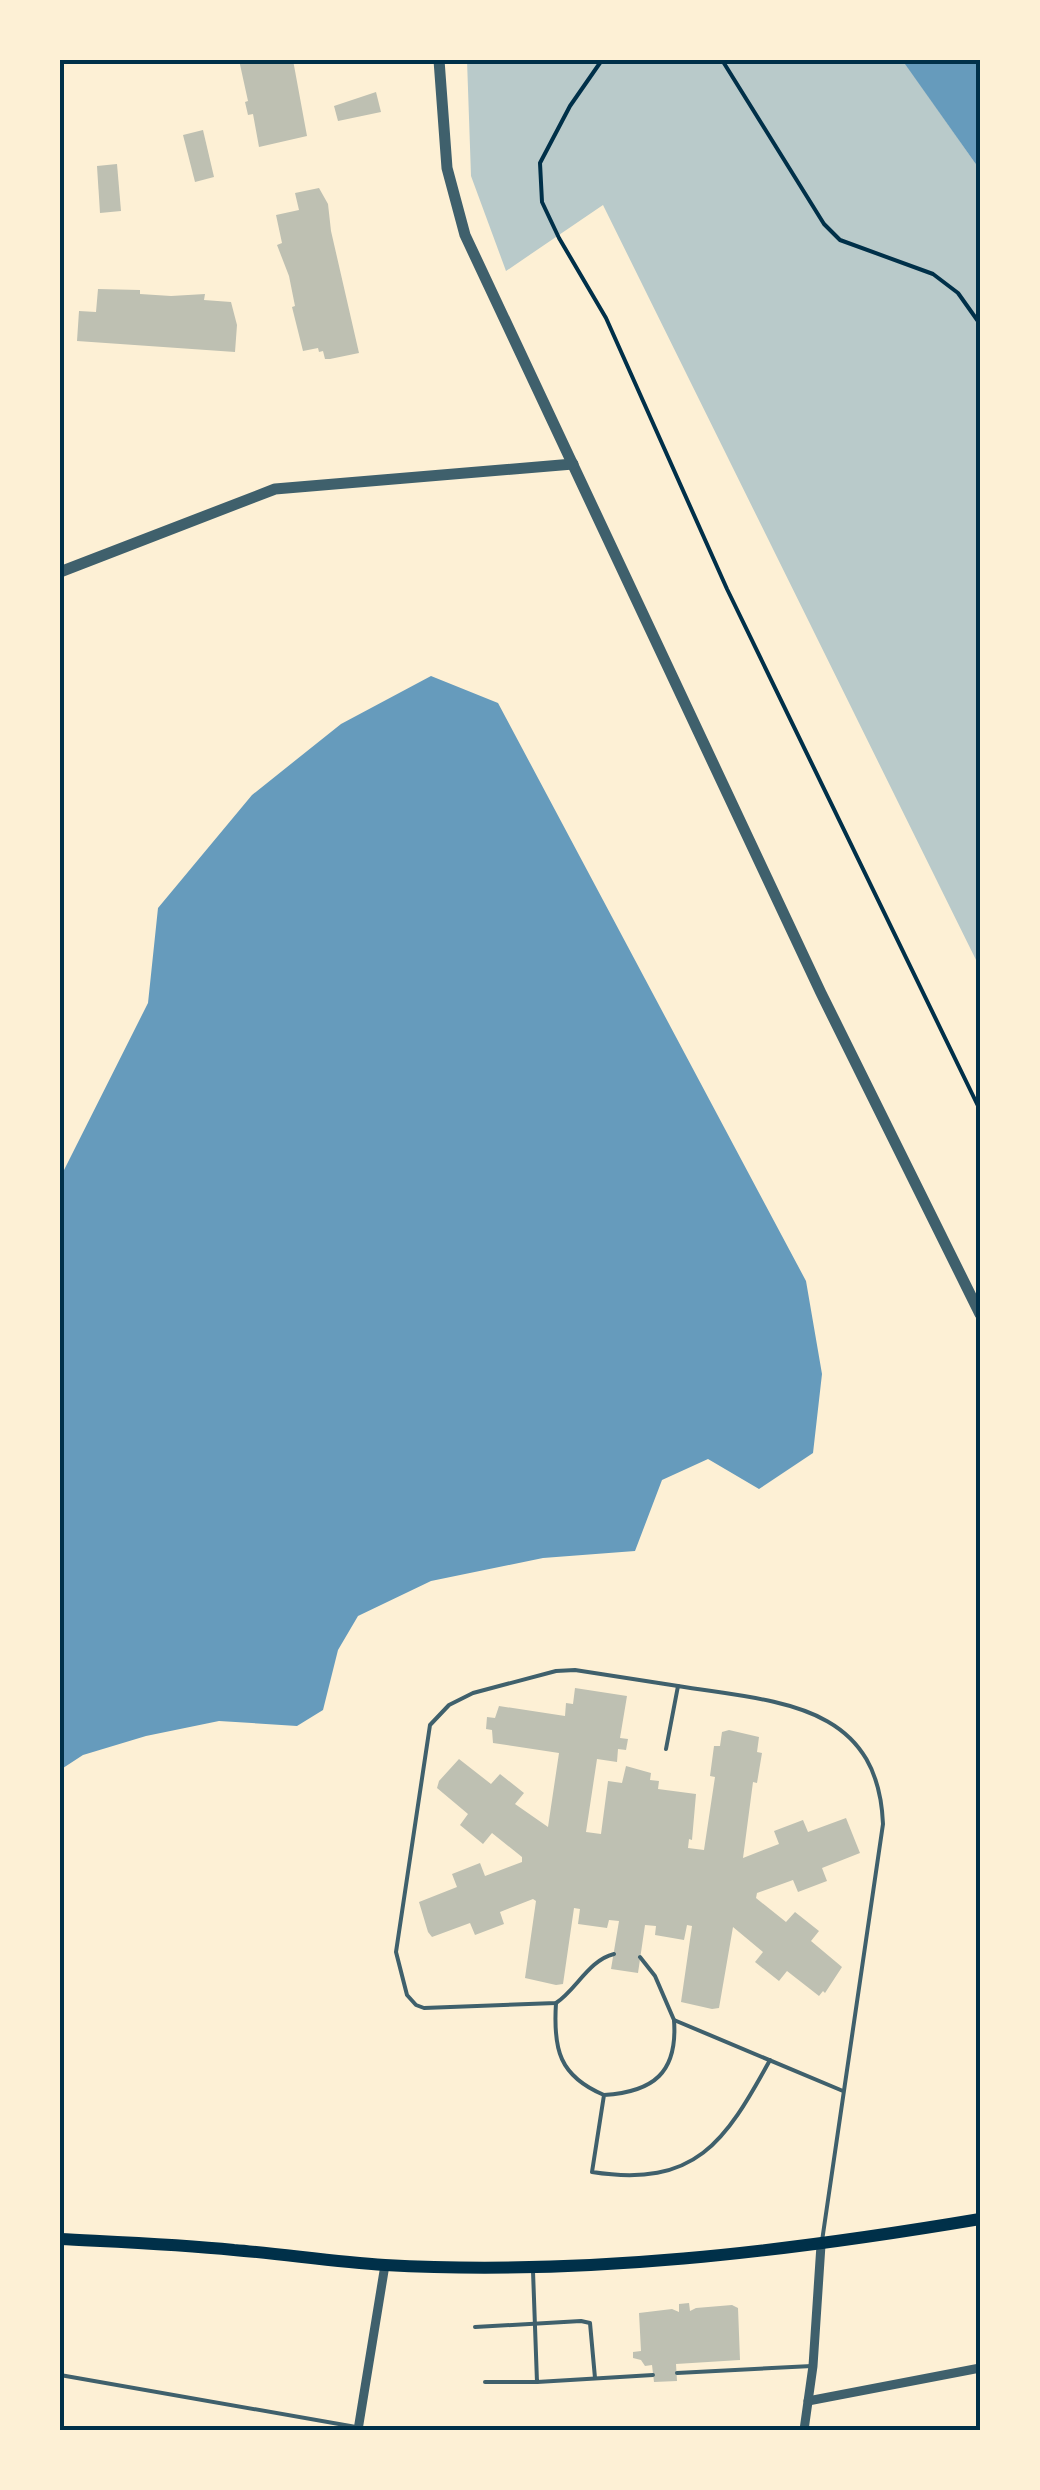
<svg xmlns="http://www.w3.org/2000/svg" width="1040" height="2490" viewBox="0 0 1040 2490" font-family="'Varela Round',sans-serif">
  <rect width="100%" height="100%" fill="#fdf0d5"/>
  <path fill="#b9caca" d="M 467,60 L 903,60 L 980,170 L 980,968 L 603,205 L 506,271 L 471,176 Z"/>
  <g fill="#669bbc">
    <path d="M 903,60 L 980,60 L 980,170 L 905,64 Z"/>
    <path d="M 431,676 L 498,703 L 806,1281 L 822,1374 L 813,1453 L 759,1489 L 708,1459 L 662,1480 L 635,1551 L 543,1558 L 431,1581 L 358,1616 L 338,1650 L 323,1710 L 297,1726 L 219,1721 L 146,1736 L 83,1755 L 60,1770 L 60,1178 L 148,1003 L 158,908 L 252,795 L 341,724 Z"/>
  </g>
  <g fill="#bec0b2">
    <path d="M 239,60 L 293,60 L 307,136 L 259,147 L 253,114 L 248,115 L 245,102 L 248,101 Z"/>
    <path d="M 376,92 L 381,112 L 338,121 L 334,106 Z"/>
    <path d="M 203,130 L 214,177 L 195,182 L 183,135 Z"/>
    <path d="M 117,164 L 121,211 L 100,213 L 97,166 Z"/>
    <path d="M 319,188 L 328,204 L 331,231 L 359,353 L 330,359 L 325,359 L 323,351 L 319,352 L 318,348 L 303,351 L 292,307 L 295,306 L 289,276 L 277,245 L 282,243 L 276,215 L 299,210 L 295,193 Z"/>
    <path d="M 98,289 L 140,290 L 140,294 L 171,296 L 205,294 L 204,300 L 231,302 L 237,325 L 235,352 L 77,341 L 79,311 L 96,312 Z"/>
    <path d="M 575,1688 L 627,1696 L 620,1738 L 628,1739 L 626,1750 L 618,1749 L 617,1762 L 597,1759 L 586,1832 L 601,1834 L 608,1781 L 622,1783 L 626,1766 L 651,1773 L 650,1780 L 659,1781 L 658,1789 L 696,1794 L 692,1840 L 689,1839 L 688,1848 L 704,1850 L 715,1777 L 710,1776 L 714,1746 L 720,1746 L 722,1732 L 729,1730 L 759,1737 L 757,1752 L 762,1753 L 757,1783 L 753,1782 L 743,1858 L 779,1844 L 774,1831 L 803,1820 L 808,1832 L 846,1818 L 860,1853 L 822,1868 L 827,1881 L 798,1892 L 793,1880 L 757,1893 L 756,1898 L 786,1922 L 795,1912 L 819,1931 L 811,1941 L 842,1967 L 825,1993 L 823,1991 L 819,1996 L 787,1971 L 779,1981 L 755,1962 L 763,1952 L 733,1927 L 719,2008 L 712,2009 L 681,2002 L 692,1926 L 687,1925 L 684,1940 L 655,1935 L 656,1926 L 645,1925 L 638,1973 L 611,1969 L 619,1921 L 609,1920 L 607,1928 L 578,1924 L 580,1909 L 574,1908 L 563,1984 L 556,1985 L 525,1978 L 536,1901 L 533,1899 L 500,1912 L 504,1924 L 475,1935 L 470,1923 L 432,1937 L 428,1932 L 419,1902 L 457,1887 L 452,1874 L 480,1863 L 485,1876 L 522,1862 L 522,1857 L 492,1833 L 483,1844 L 460,1825 L 468,1814 L 437,1788 L 439,1781 L 459,1759 L 491,1784 L 500,1774 L 524,1793 L 515,1804 L 548,1827 L 559,1753 L 493,1743 L 492,1730 L 486,1729 L 487,1717 L 495,1718 L 499,1706 L 565,1716 L 566,1703 L 573,1704 Z"/>
    <path d="M 689,2303 L 690,2311 L 696,2308 L 732,2305 L 738,2308 L 740,2360 L 676,2364 L 677,2381 L 654,2382 L 652,2365 L 645,2366 L 641,2360 L 633,2358 L 633,2352 L 641,2351 L 639,2313 L 672,2309 L 679,2312 L 679,2304 Z"/>
  </g>
  <g fill="none" stroke-linecap="round" stroke-linejoin="round">
    <g stroke="#003049" stroke-width="4">
      <path d="M 602,60 L 570,106 L 540,163 L 542,202 L 559,238 L 606,318 L 727,589 L 980,1110"/>
      <path d="M 722,60 L 824,224 L 840,240 L 933,274 L 958,293 L 980,324"/>
    </g>
    <g stroke="#3f606c" stroke-width="4">
      <path d="M 666,1749 L 678,1686 C 774,1702 878,1701 883,1824 L 822,2241"/>
      <path d="M 614,1954 C 589,1960 576,1990 556,2003 L 424,2008 L 416,2005 L 407,1995 L 396,1952 L 430,1725 L 449,1705 L 473,1693 L 556,1671 L 575,1670 L 678,1686"/>
      <path d="M 640,1957 L 655,1976 L 674,2020 L 843,2091"/>
      <path d="M 556,2003 C 553,2049 559,2076 604,2095"/>
      <path d="M 674,2020 C 678,2073 653,2092 604,2095 L 592,2172 C 696,2188 725,2142 770,2060"/>
      <path d="M 533,2271 L 537,2382 L 653,2375"/>
      <path d="M 475,2327 L 581,2321 L 590,2323 L 595,2378"/>
      <path d="M 677,2373 L 812,2366"/>
      <path d="M 60,2375 L 356,2427"/>
      <path d="M 485,2382 L 537,2382"/>
    </g>
    <g stroke="#3f606c" stroke-width="9">
      <path d="M 808,2401 L 980,2368"/>
      <path d="M 358,2430 L 385,2265"/>
      <path d="M 804,2430 L 813,2366 L 821,2245"/>
    </g>
    <g stroke="#3f606c" stroke-width="11">
      <path d="M 439,60 L 447,168 L 465,235 L 821,993 L 980,1314"/>
      <path d="M 60,572 L 275,489 L 573,464"/>
    </g>
    <path stroke="#003049" stroke-width="12" d="M 60,2239 C 118,2242 176,2244 234,2250 C 284,2254 334,2262 385,2265 C 584,2276 784,2252 980,2219"/>
  </g>
  <rect width="1040" height="2490" fill="none" stroke="#fdf0d5" stroke-width="125"/>
  <rect x="62" y="62" width="916" height="2366" fill="none" stroke="#003049" stroke-width="4"/>
</svg>
